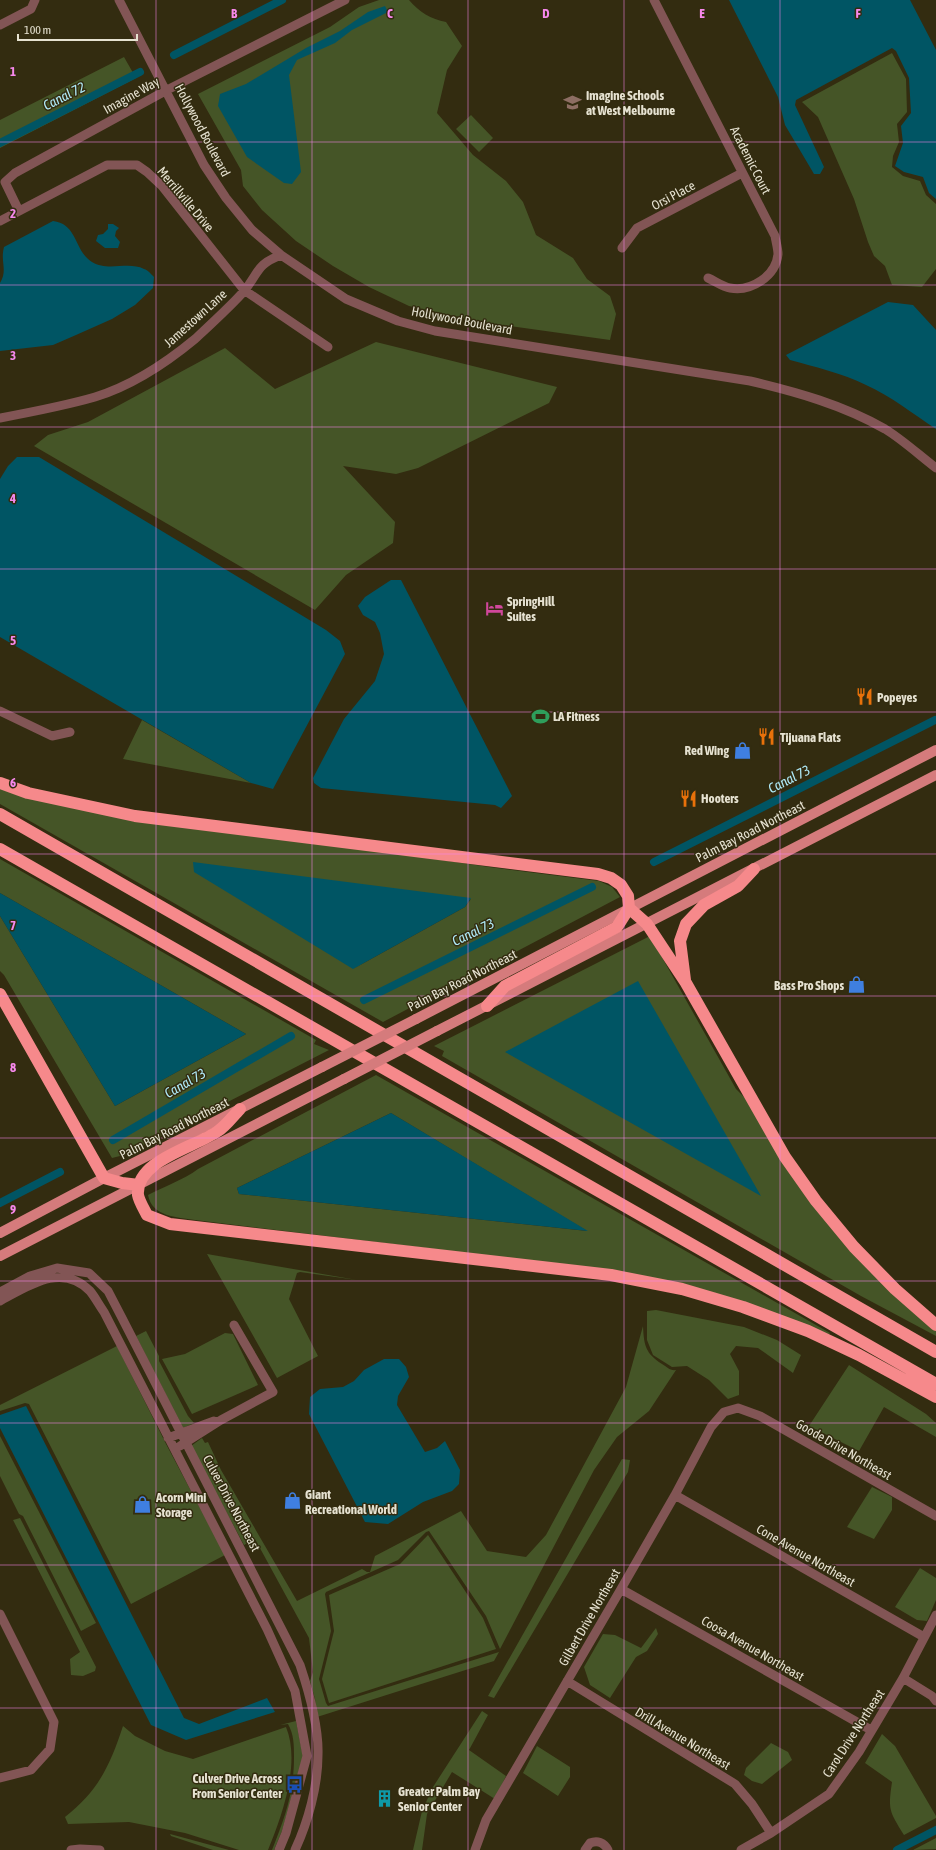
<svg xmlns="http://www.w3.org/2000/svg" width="936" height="1850" font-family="'Asap Condensed',sans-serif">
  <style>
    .green { fill: #455527; fill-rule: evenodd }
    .water { fill: #005564 }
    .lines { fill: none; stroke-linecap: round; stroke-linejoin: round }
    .canal { stroke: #005564; stroke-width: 8 }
    .minor { stroke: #825555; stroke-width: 9 }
    .major { stroke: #d57b7c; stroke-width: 10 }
    .highway { stroke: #f6898b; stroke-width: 12 }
    .major-bridge { stroke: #d57b7c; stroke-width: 10 }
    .grid { fill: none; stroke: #f788ec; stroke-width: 1; stroke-opacity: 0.55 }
    .labels { text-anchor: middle; stroke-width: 3; stroke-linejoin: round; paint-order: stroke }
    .street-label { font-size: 13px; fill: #e6e2d1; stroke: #332c10 }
    .poi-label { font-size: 13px; font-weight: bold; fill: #e6e2d1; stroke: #332c10; text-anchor: start }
    .water-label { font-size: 14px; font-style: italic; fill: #b0ebf9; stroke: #332c10 }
    .grid-label { font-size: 13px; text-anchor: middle; font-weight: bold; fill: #f788ec; stroke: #332c10; stroke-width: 3; stroke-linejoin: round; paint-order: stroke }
  </style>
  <rect width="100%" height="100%" fill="#332c10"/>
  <!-- green -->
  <path class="green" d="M379 0H409C419 12 431 19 446 22L462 46 447 70 437 113 473 155 506 181 523 202 536 235 573 258 587 279 610 296 616 314 610 340 481 322 409 306 369 287 333 266 296 241 262 210 243 186 241 170 198 94 330 27 359 7Z
    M892 53 906 79 907 112 897 124 899 142 893 156 892 167 903 176 920 181 926 195 936 204V269L922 287 892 285 885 266 874 256 868 242 854 199 818 117 802 102Z
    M124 57 136 78 0 148V120Z
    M471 115 493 138 479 152 456 129Z
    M376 342 557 387 549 403 418 468 396 474 343 466 395 522 393 543 346 575 315 610 34 446 48 435 88 422 225 348 275 389Z
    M142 720 251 783 123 759Z
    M0 786 57 803 489 867 599 881 612 887 620 897 383 1022 0 804ZM471 899 465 907 353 969Z
    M0 859 316 1040 314 1044 329 1050 124 1155 112 1158 4 975 0 971V916L115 1106 246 1034 0 893Z
    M650 936 736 1089 752 1105 791 1170 936 1328V1336L861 1296 442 1056 444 1051 434 1046Z
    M376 1075 830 1333 828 1336 805 1326 573 1266 195 1220C177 1217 152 1217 148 1195 163 1187 185 1179 198 1169ZM391 1113 587 1231 239 1194 237 1188Z
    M207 1254 357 1280 300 1272 297 1273 289 1299 318 1356 277 1378Z
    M656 1310 744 1327 777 1340 801 1355 793 1373 758 1348 736 1346 730 1354 739 1371V1395L728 1399 709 1380 687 1366 672 1367 653 1355 647 1340V1311Z
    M643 1326C644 1345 645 1353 662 1364 667 1367 670 1371 676 1370L649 1411 617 1437 594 1470 500 1649 486 1616 429 1531 426 1532 398 1560 326 1592 325 1594 331 1631 319 1679 326 1703 328 1706 499 1652 494 1661 317 1717 315 1699 310 1681 313 1672 309 1638 255 1539 244 1545 191 1446 202 1438 205 1443 208 1442 221 1470 297 1601 362 1569 367 1572H370L375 1556 461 1511 487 1551 526 1557 546 1535 626 1387Z
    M146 1331 159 1356V1361L188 1416 194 1423 183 1428 136 1336Z
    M225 1333 233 1334 258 1385 192 1414 162 1359 185 1354Z
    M117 1346 166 1444 225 1555 131 1604 29 1404 25 1403 0 1411V1405Z
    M849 1365 926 1414 936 1423V1437L884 1407 859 1451 809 1426Z
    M0 1436 96 1623 81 1631 23 1516 19 1514 0 1476Z
    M622 1459 630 1460 628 1472 494 1698 488 1696Z
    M872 1487 892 1497V1510L874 1539 847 1527Z
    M20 1518 96 1667 95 1671 83 1676 71 1675 70 1659 80 1652 13 1520Z
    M428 1535 483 1618 496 1649 329 1703 322 1679 334 1631 329 1595 400 1564Z
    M920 1568 936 1578V1600L927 1621 917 1620 895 1607Z
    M656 1628 658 1634 647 1651 636 1657 610 1698 590 1685 584 1667 603 1634 615 1635 641 1648Z
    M482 1711 488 1715 469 1750 506 1776 495 1799 452 1772 427 1814 422 1850H413L422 1811 433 1787Z
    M296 1721 303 1756 282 1831 274 1850H272C285 1817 294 1793 294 1757 294 1745 294 1735 288 1724L280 1725Z
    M123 1726 135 1736 165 1751 193 1759 286 1727C301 1763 282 1816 268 1850H239L185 1833 129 1822 68 1824 65 1817C98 1791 110 1766 123 1726Z
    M882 1734 895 1746 936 1816V1818L904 1835C889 1811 888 1810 892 1782L865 1763Z
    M771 1743 788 1752 792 1760 762 1784 752 1781 744 1775 746 1768Z
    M537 1746 570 1767V1777L558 1796 523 1773Z
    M170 1834 229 1850H213L171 1836Z
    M936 1838V1849L913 1850Z"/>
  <!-- water -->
  <path class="water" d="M729 0H910L936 50V199L929 193 923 177 904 172 895 166 903 143 901 126 911 113 909 78 896 51 892 48 796 100 795 105 824 167 820 174H814L785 125 778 97Z
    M385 6 388 12 352 30 335 43 297 60 289 75 301 172 292 184 284 183 247 157 218 106 220 94 246 84 306 48 340 31 368 12Z
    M53 221C78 224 74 251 92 262 108 272 128 261 144 269 148 270 151 274 154 277L153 288 135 305 112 319 76 335 53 345 0 351V283C8 270 0 262 4 247Z
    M108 224H113L119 228 116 231 115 236 120 242 118 248H105L96 241 98 235 103 234 108 229Z
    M888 302 913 305 936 330V429C913 414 891 396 866 385 842 373 815 367 790 360L786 355Z
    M17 457H39L326 630 340 641 345 654 273 789 251 783 0 637V479L8 466Z
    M391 580H401L512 796 501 808 495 805 321 788 314 783 313 778 344 719 375 681 384 654 380 633 375 622 363 615 358 606 365 597Z
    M193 862 471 898 465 907 353 969 194 872Z
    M0 893 246 1034 115 1106 0 916Z
    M638 981 761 1196 505 1052Z
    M391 1113 588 1231 239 1194 237 1188Z
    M384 1359H399L406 1367 409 1377 398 1396 397 1405 425 1452 437 1448 445 1441 460 1470 459 1484 452 1491 423 1502 388 1524 365 1522 309 1414 310 1397 320 1389 343 1387 354 1381 364 1370Z
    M26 1406 184 1718 199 1724 267 1698 275 1712 186 1740 151 1725 0 1428V1415Z"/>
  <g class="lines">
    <!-- canal -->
    <path class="canal" d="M174 55 282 0
      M0 143 140 72
      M654 862 935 720
      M364 1000 592 887
      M113 1140 291 1036
      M0 1203 60 1172
      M897 1850 936 1830"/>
    <!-- minor -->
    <path class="minor" d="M119 0 204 165 226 198 252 230 281 255 346 299 398 321 435 331 750 381C797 392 843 405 885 429 903 440 919 455 936 468
      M654 0 775 236C776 242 778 249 778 254 776 276 751 292 730 288 723 287 715 281 708 278
      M0 25 31 9 35 0
      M19 211 5 182 15 173 167 90 345 0
      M0 221 107 165H137L147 172 162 186 244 290 328 347
      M622 248 637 228 742 173
      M0 418C32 412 64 406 95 397 131 386 166 363 195 339 209 326 233 304 245 290 259 272 257 264 281 255
      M0 711 52 736 70 732
      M0 1292 30 1276 57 1268 89 1273 108 1291 121 1316 300 1665C309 1692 319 1727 318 1755 318 1786 308 1822 295 1850
      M0 1301C28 1286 62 1262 90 1291 95 1297 99 1305 104 1312L267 1629 295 1691 307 1756 286 1833 279 1850
      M168 1438 214 1421
      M180 1446 221 1420 273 1392 234 1325
      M675 1495 924 1637
      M621 1589 871 1730
      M0 1614 54 1722 50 1749 31 1770 0 1778
      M903 1678 932 1696 936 1701
      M567 1681 735 1784 752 1804 771 1833
      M71 1850 80 1849 100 1850
      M475 1850 486 1820 621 1589 675 1495 711 1427 724 1412 738 1408 760 1416 936 1516
      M585 1850 590 1843C597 1840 604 1842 608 1850
      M741 1850 771 1833 829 1794 859 1752 903 1678 936 1615"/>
    <!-- major -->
    <path class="major" d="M416 1019 936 750
      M437 1031 936 775
      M0 1233 104 1178 322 1067
      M0 1256 344 1079"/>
    <!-- highway -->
    <path class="highway" d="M0 783 28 793 135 816 598 874 611 878 621 885 628 896 629 908 617 927 505 986 487 1006
      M0 814 936 1352
      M0 849 936 1384
      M629 908 647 924 686 983 785 1157 816 1201 854 1247 895 1289 936 1325
      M685 980 680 941 686 924 704 905 738 886 754 869
      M0 994 104 1178 122 1183 139 1185
      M240 1109C233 1116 226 1126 218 1131 196 1147 135 1160 138 1195 139 1201 144 1209 147 1215L170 1224 611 1275 682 1289 743 1307 808 1331 859 1355 936 1397"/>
    <!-- major-bridge -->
    <path class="major-bridge" d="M322 1067 416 1019
      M344 1079 437 1031"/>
  </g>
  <!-- grid -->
  <path class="grid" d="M156 0V1850M312 0V1850M468 0V1850M624 0V1850M780 0V1850M0 142H936M0 285H936M0 427H936M0 569H936M0 712H936M0 854H936M0 996H936M0 1138H936M0 1281H936M0 1423H936M0 1565H936M0 1708H936"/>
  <!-- icons -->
  <defs>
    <symbol id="school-bare" viewBox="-9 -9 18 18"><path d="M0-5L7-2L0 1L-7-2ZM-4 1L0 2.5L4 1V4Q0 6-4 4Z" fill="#8d6e63" stroke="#332c10" stroke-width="2.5" paint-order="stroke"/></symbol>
    <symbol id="hotel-bare" viewBox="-9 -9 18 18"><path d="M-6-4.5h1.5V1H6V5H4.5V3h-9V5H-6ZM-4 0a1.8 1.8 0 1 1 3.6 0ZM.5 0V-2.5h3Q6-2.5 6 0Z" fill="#d1479c" stroke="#332c10" stroke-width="2.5" paint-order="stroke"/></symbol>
    <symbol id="restaurant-bare" viewBox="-9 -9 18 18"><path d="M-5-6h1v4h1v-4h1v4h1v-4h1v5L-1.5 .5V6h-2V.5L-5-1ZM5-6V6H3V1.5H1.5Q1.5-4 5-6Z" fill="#e8710a" stroke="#332c10" stroke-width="2.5" paint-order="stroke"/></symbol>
    <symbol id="stadium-bare" viewBox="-9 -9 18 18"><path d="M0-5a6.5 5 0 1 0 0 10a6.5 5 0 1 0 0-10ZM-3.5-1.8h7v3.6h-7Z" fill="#2e9e5b" stroke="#332c10" stroke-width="2.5" paint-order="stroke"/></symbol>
    <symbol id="shop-bare" viewBox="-9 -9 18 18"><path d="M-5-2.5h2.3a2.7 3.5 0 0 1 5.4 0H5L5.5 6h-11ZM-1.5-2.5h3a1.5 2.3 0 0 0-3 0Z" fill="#3f7fe0" stroke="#332c10" stroke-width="2.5" paint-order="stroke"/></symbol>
    <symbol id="bus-bare" viewBox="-9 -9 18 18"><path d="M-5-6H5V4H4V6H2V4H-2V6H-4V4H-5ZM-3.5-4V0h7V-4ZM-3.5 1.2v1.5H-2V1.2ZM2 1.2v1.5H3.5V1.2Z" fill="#1a4fb4" stroke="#332c10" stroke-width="2.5" paint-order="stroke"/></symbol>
    <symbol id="building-bare" viewBox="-9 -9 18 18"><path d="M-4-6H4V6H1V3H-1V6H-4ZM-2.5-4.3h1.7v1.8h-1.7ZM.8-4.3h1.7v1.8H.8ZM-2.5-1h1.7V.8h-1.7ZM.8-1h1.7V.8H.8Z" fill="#0f9aa8" stroke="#332c10" stroke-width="2.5" paint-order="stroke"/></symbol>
  </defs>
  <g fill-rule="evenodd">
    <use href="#school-bare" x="560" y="90" width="25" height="25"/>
    <use href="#hotel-bare" x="482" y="596" width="25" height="25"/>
    <use href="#restaurant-bare" x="852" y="684" width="25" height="25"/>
    <use href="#stadium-bare" x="528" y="704" width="25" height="25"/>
    <use href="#restaurant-bare" x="754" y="724" width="25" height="25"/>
    <use href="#shop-bare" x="730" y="738" width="25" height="25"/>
    <use href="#restaurant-bare" x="676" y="786" width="25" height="25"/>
    <use href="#shop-bare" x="844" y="972" width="25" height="25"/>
    <use href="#shop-bare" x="280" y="1488" width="25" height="25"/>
    <use href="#shop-bare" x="130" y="1492" width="25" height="25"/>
    <use href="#bus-bare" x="282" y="1772" width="25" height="25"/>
    <use href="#building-bare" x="372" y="1786" width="25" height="25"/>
  </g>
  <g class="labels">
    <!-- street labels -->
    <g class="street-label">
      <text transform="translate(131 95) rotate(-29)" y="5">Imagine Way</text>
      <text transform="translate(203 130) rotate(62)" y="5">Hollywood Boulevard</text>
      <text transform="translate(751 160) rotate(63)" y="5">Academic Court</text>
      <text transform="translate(673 195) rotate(-28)" y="5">Orsi Place</text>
      <text transform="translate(186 199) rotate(50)" y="5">Merrillville Drive</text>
      <text transform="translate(195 318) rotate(-42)" y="5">Jamestown Lane</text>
      <text transform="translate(462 320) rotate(11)" y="5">Hollywood Boulevard</text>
      <text transform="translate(750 831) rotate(-27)" y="5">Palm Bay Road Northeast</text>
      <text transform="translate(462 980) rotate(-27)" y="5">Palm Bay Road Northeast</text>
      <text transform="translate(174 1128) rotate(-27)" y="5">Palm Bay Road Northeast</text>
      <text transform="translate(844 1449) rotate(30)" y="5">Goode Drive Northeast</text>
      <text transform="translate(232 1503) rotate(62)" y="5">Culver Drive Northeast</text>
      <text transform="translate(806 1555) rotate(30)" y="5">Cone Avenue Northeast</text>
      <text transform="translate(589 1617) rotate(-60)" y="5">Gilbert Drive Northeast</text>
      <text transform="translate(753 1648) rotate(30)" y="5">Coosa Avenue Northeast</text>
      <text transform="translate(853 1733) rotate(-57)" y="5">Carol Drive Northeast</text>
      <text transform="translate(683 1738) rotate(31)" y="5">Drill Avenue Northeast</text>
    </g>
    <!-- poi labels -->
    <g class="poi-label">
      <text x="586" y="100">Imagine Schools<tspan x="586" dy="15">at West Melbourne</tspan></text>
      <text x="507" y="606">SpringHill<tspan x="507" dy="15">Suites</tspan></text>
      <text x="877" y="702">Popeyes</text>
      <text x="553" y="721">LA Fitness</text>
      <text x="780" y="742">Tijuana Flats</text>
      <text x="729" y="755" text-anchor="end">Red Wing</text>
      <text x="701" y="803">Hooters</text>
      <text x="844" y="990" text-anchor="end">Bass Pro Shops</text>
      <text x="305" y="1499">Giant<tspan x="305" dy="15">Recreational World</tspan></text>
      <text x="156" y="1502">Acorn Mini<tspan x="156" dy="15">Storage</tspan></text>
      <text x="282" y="1783" text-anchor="end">Culver Drive Across<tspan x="282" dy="15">From Senior Center</tspan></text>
      <text x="398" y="1796">Greater Palm Bay<tspan x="398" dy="15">Senior Center</tspan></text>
    </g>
    <!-- water labels -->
    <g class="water-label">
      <text transform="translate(64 96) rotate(-27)" y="5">Canal 72</text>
      <text transform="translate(789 779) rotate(-27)" y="5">Canal 73</text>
      <text transform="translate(473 932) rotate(-26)" y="5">Canal 73</text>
      <text transform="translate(185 1083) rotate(-30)" y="5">Canal 73</text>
    </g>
  </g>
  <g class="grid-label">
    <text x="234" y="18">B</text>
    <text x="390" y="18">C</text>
    <text x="546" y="18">D</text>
    <text x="702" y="18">E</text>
    <text x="858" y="18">F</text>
    <text x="13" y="76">1</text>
    <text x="13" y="218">2</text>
    <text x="13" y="360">3</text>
    <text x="13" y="503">4</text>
    <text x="13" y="645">5</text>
    <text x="13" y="787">6</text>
    <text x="13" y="930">7</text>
    <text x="13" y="1072">8</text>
    <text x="13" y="1214">9</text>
  </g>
  <!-- scale -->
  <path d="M18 34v6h119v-6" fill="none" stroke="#e6e2d1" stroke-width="2"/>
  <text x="24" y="34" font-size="12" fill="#e6e2d1" stroke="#332c10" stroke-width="3" paint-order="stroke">100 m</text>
</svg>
